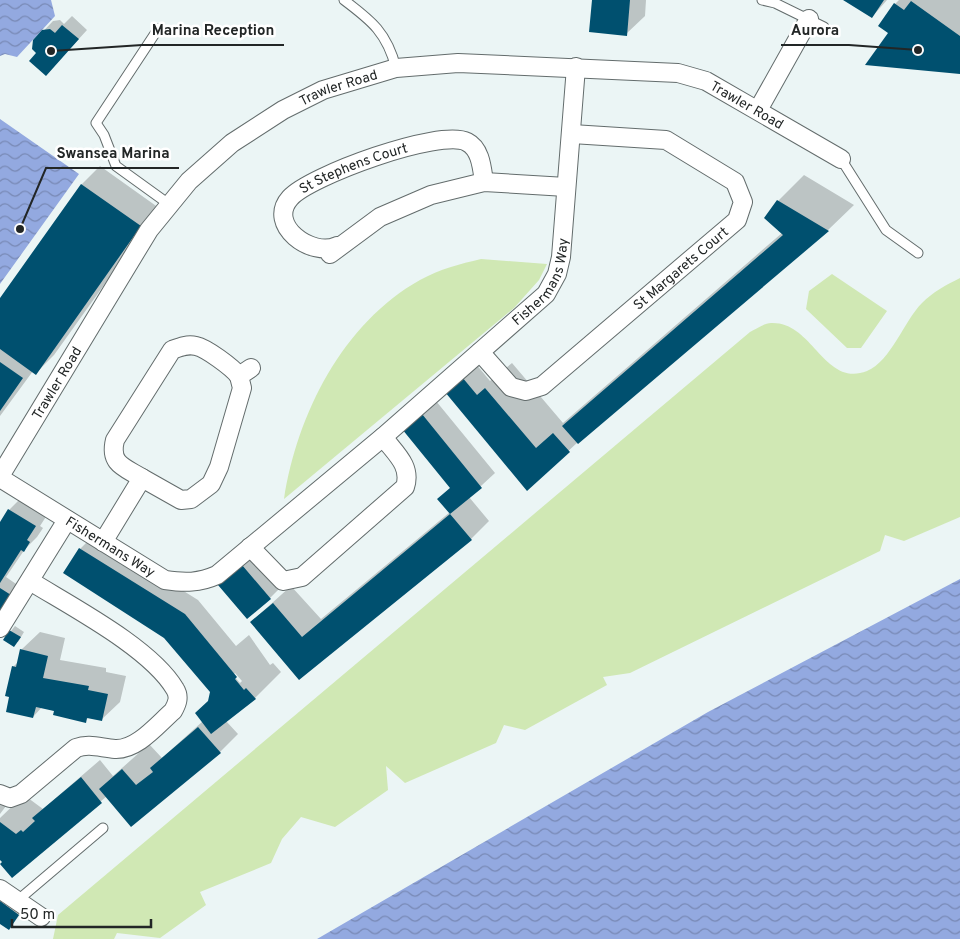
<svg xmlns="http://www.w3.org/2000/svg" width="960" height="939" font-family="Overpass,sans-serif">
  <style>
    .green { fill: #d0e8b4 }
    .water { fill: url(#water-waves) }
    .shadow { fill: #0003; fill-rule: evenodd }
    .building { fill: #00506f }
    .lines { fill: none; stroke-linecap: round; stroke-linejoin: round }
    .lane-casing { stroke: #636c6c; stroke-width: 11 }
    .street-casing { stroke: #636c6c; stroke-width: 20 }
    .lane { stroke: #fff; stroke-width: 9 }
    .street { stroke: #fff; stroke-width: 18 }
    .labels { text-anchor: middle; stroke-width: 5; stroke-linejoin: round; paint-order: stroke }
    .street-label { font-size: 14px; fill: #222626; stroke: #fff }
    .leader { fill: none; stroke: #222626; stroke-width: 2 }
    .callout-dot { fill: #222626; stroke: #fff; stroke-width: 2 }
    .callout-label { font-size: 15px; text-anchor: middle; font-weight: bold; fill: #222626; stroke: #fff; stroke-width: 5; stroke-linejoin: round; paint-order: stroke }
  </style>
  <defs>
    <pattern id="water-waves" width="16" height="10" patternUnits="userSpaceOnUse" patternTransform="scale(1.25)"><rect width="16" height="10" fill="#93a9e0"/><path d="M0 5q4-4 8 0t8 0" fill="none" stroke="#7889b5"/></pattern>
  </defs>
  <rect width="100%" height="100%" fill="#ebf5f5"/>
  <!-- green -->
  <path class="green" d="M481 259 547 264 539 280 514 308 284 499C297 414 343 323 420 280 440 269 460 264 481 259Z
    M832 274 887 311 861 348H847L806 309 809 291Z
    M960 278V517L904 541 885 535 880 551 630 673 603 677 607 685 525 730 504 725 496 743 405 783 386 766 388 790 335 827 301 817 282 839 271 863 200 892 206 905 160 938 117 933 114 939H53L58 915 750 332C756 329 765 323 771 323 813 321 824 388 867 371 891 361 904 321 922 303 933 292 946 285 960 278Z"/>
  <!-- water -->
  <path class="water" d="M0 0H51L55 16 17 57 5 54 0 56Z
    M0 119 79 174 0 284Z
    M960 579V939H317L708 712Z"/>
  <!-- shadow -->
  <path class="shadow" d="M593 0H646L645 16 626 34Z
    M846 0H887L872 17Z
    M899 0H960V73L889 33 895 4Z
    M72 16 87 30 55 65 38 53 34 41 53 21 60 20 64 24Z
    M100 166 159 208 54 355 36 373 33 371 0 416V300L82 184Z
    M804 175 854 205 828 230 578 442 527 489 447 392 476 364 490 381 512 363 563 423 782 233 778 201Z
    M436 401 495 473 469 497 489 521 471 539 321 659 251 622 291 586 321 619 450 512 439 499 451 487 404 430Z
    M23 496 49 512 40 526 43 528 37 537 25 549 6 577 19 586 0 613V529L9 510Z
    M94 535 198 600 236 646 249 635 270 665 273 663 281 672 255 698 226 721 238 734 220 752 132 825 107 796 35 857 4 862 0 858V818L24 795 43 809 100 760 113 776 149 744 162 758 203 721 209 700 211 691 165 637 65 573 80 549ZM235 673 242 681 240 683 233 675Z
    M256 552 283 585 270 598 220 585Z
    M15 626 24 632 18 642 4 640Z
    M40 632 65 638 60 660 106 668V672L126 676 120 702 101 720 89 717 85 721 42 707 33 717 10 696 13 667 19 661 21 650Z
    M0 802 6 806 0 814Z
    M0 897 27 906 8 929 0 923Z"/>
  <!-- building -->
  <path class="building" d="M592 0H630L627 36 589 32Z
    M843 0H884L872 18Z
    M911 1 960 36V74L865 65 888 33 878 26 894 3 904 10Z
    M62 25 79 39 46 76 29 61 36 53 32 49 33 40 42 30 50 29 55 33Z
    M81 184 141 226 36 375 0 349V298Z
    M777 200 829 231 578 444 562 426 783 235 764 218Z
    M0 362 23 378 0 411Z
    M462 377 477 395 485 388 536 448 553 433 570 452 527 491 445 392Z
    M422 414 482 488 450 514 472 540 299 680 250 622 273 603 302 637 450 514 437 499 450 488 402 429Z
    M8 509 36 526 27 540 30 542 24 552 21 550 0 583V522Z
    M79 548 185 614 237 677 235 679 244 690 246 688 256 699 211 734 195 713 208 701 210 692 164 638 63 573Z
    M242 565 271 599 247 619 218 585Z
    M0 588 11 595 0 613Z
    M9 630 21 637 14 647 3 640Z
    M20 649 48 656 43 678 89 686 88 690 108 694 102 721 87 718 86 723 53 715 54 711 36 707 33 718 6 712 9 697 5 696 12 666 16 667Z
    M198 727 221 753 131 827 99 789 122 769 136 785 153 772 150 768Z
    M81 777 102 803 12 878 0 864 2 862 0 860V822L16 834 21 830 23 832 35 821 32 818Z
    M0 901 19 915 9 930 0 924Z"/>
  <g class="lines">
    <defs>
      <path id="lane" d="M344 0C372 21 387 33 396 68
        M762 0 775 3 824 27
        M158 29 96 123 104 135 116 166 170 205
        M841 159 886 230 918 253
        M17 901 103 828"/>
      <g id="street">
        <path d="M758 110 809 19"/>
        <path id="s1" d="M337 246C312 258 266 225 290 198 309 176 440 128 467 142 481 149 482 169 484 182"/>
        <path d="M330 254 380 217 431 195 484 182 566 187"/>
        <path id="s2" d="M480 352 511 387 526 391 542 386 737 220 743 202 735 182 666 140 572 134"/>
        <path id="s3" d="M0 476 149 230 189 181 232 143 283 110 323 90 396 68 458 63 678 73 706 81 841 159"/>
        <path id="s4" d="M0 478 165 580C185 583 199 583 217 575L383 437 546 294 557 274 561 257 576 67"/>
        <path d="M142 478C124 467 109 464 115 440L172 350C180 347 187 344 196 346 206 348 232 367 239 376"/>
        <path d="M103 542 142 478 181 500 191 499 211 484 219 467 242 388 239 376 251 368"/>
        <path d="M250 547 283 581 302 577 405 487C412 466 395 453 383 437"/>
        <path d="M0 628 67 520"/>
        <path d="M0 794 10 798 21 794 76 748C89 743 101 748 115 749 137 750 157 725 173 711 177 704 180 697 175 689 151 648 72 607 30 581"/>
        <path d="M0 889 41 917"/>
      </g>
    </defs>
    <!-- lane casing -->
    <use href="#lane" class="lane-casing"/>
    <!-- street casing -->
    <use href="#street" class="street-casing"/>
    <!-- lane -->
    <use href="#lane" class="lane"/>
    <!-- street -->
    <use href="#street" class="street"/>
  </g>
  <g class="labels">
    <!-- street labels -->
    <g class="street-label">
      <text dy="5" stroke="none"><textPath href="#s3" startOffset="529">Trawler Road</textPath></text>
      <text dy="5" stroke="none"><textPath href="#s3" startOffset="949">Trawler Road</textPath></text>
      <text dy="5" stroke="none"><textPath href="#s1" startOffset="160">St Stephens Court</textPath></text>
      <text dy="5" stroke="none"><textPath href="#s2" startOffset="261">St Margarets Court</textPath></text>
      <text dy="5" stroke="none"><textPath href="#s4" startOffset="688">Fishermans Way</textPath></text>
      <text dy="5" stroke="none"><textPath href="#s3" startOffset="109">Trawler Road</textPath></text>
      <text dy="5" stroke="none"><textPath href="#s4" startOffset="130">Fishermans Way</textPath></text>
    </g>
  </g>
  <!-- callouts -->
  <path class="leader" d="M918 50L849 45H781M51 51L142 45H284M20 229L46 168H179"/>
  <g class="callout-dot">
    <circle cx="918" cy="50" r="5"/>
    <circle cx="51" cy="51" r="5"/>
    <circle cx="20" cy="229" r="5"/>
  </g>
  <g class="callout-label">
    <text x="815" y="35">Aurora</text>
    <text x="213" y="35">Marina Reception</text>
    <text x="113" y="158">Swansea Marina</text>
  </g>
  <!-- scale -->
  <path d="M12 919v8h139v-8" fill="none" stroke="#222626" stroke-width="2.5"/>
  <text x="20" y="919" font-size="15" fill="#222626" stroke="#ffffff" stroke-width="4" paint-order="stroke">50 m</text>
</svg>
